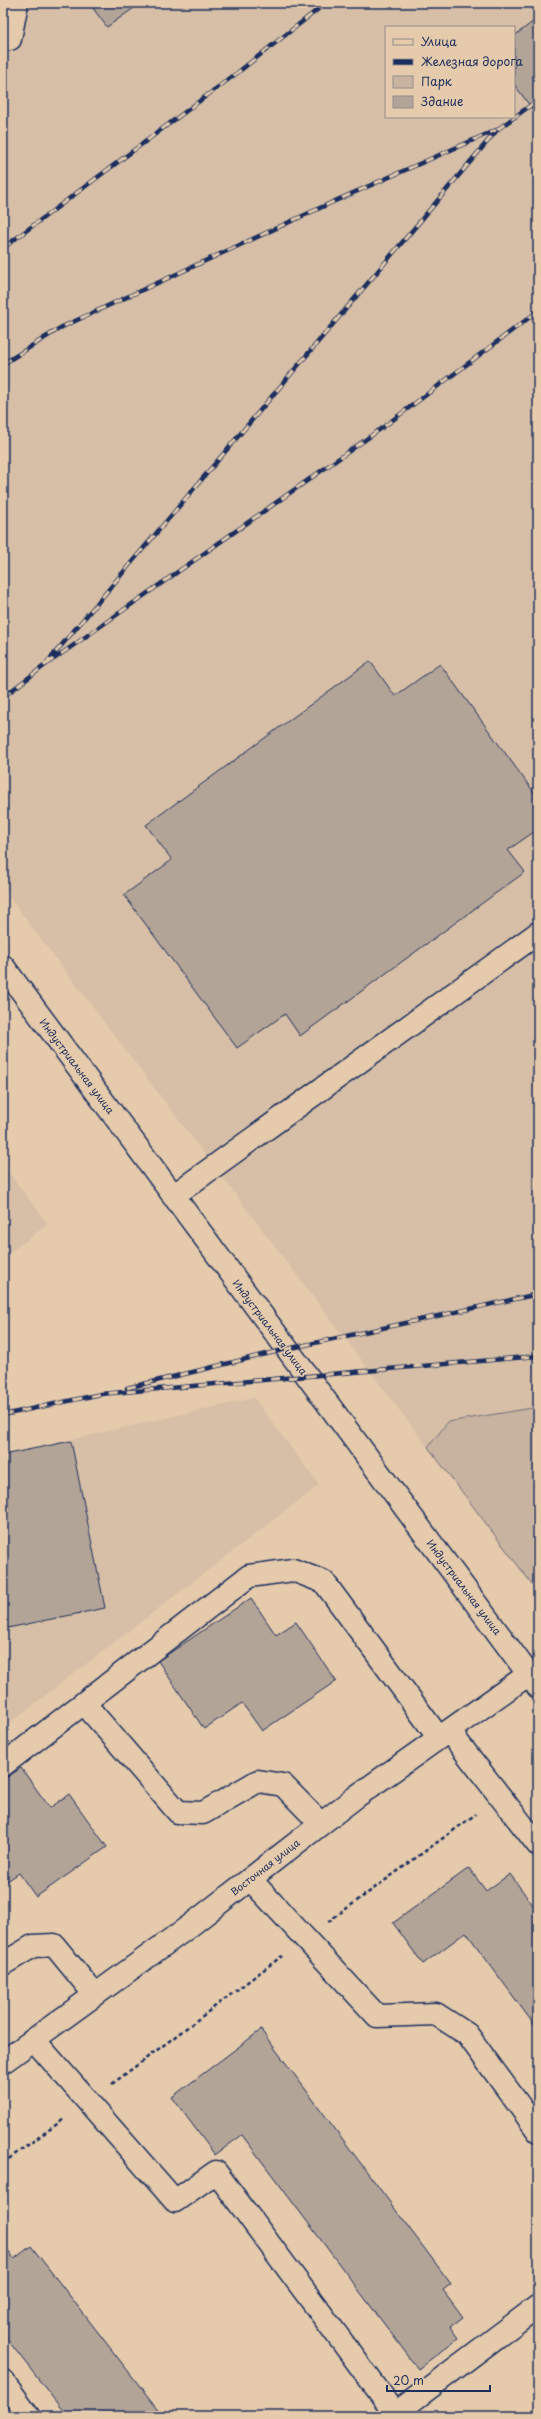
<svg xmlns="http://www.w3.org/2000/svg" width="541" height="2419" font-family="'Playpen Sans',sans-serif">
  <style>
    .built { fill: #d6bfa6; fill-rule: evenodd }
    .green { fill: #c8b3a0; stroke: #72717f }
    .building { fill: #b3a498; stroke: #1b2f5e }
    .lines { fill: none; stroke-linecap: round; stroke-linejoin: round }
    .minor-casing { stroke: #1b2f5e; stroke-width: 25 }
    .path { stroke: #1b2f5e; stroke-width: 2.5; stroke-dasharray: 4 3; stroke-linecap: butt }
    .minor { stroke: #e5caac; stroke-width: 22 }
    .rail-casing { stroke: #1b2f5e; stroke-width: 4.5 }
    .rail { stroke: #e5caac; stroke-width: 3; stroke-dasharray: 9; stroke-linecap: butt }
    .labels { text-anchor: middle; stroke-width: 3; stroke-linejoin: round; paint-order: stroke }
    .street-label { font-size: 10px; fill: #1b2f5e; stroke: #e5caac }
  </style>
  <rect width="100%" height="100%" fill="#e5caac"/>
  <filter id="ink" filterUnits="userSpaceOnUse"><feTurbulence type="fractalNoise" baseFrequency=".025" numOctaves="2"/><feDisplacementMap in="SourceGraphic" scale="8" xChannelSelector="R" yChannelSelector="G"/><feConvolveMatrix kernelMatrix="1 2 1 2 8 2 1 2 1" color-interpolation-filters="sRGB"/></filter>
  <g filter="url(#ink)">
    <!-- built -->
    <path class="built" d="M3 3H538V1592L3 889ZM386 27H514V117H386Z
      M3 1165 48 1224 3 1258Z
      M254 1398 319 1485 3 1728V1455Z"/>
    <!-- green -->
    <path class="green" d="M538 1407V1592L428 1447 448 1422Z"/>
    <!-- building -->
    <path class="building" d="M89 3H141L107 27Z
      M538 18V117L514 84V36Z
      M370 661 395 696 440 664 538 798V829L508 850 525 872 300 1036 285 1014 237 1048 124 895 172 860 146 825Z
      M71 1441 105 1608 3 1629V1455Z
      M251 1598 276 1635 296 1622 336 1681 262 1731 242 1703 204 1729 158 1661Z
      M21 1768 50 1808 69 1794 107 1847 36 1897 19 1873 3 1884V1780Z
      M469 1868 486 1891 510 1874 538 1912V2030L466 1932 423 1964 393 1923Z
      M261 2030 451 2284 443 2290 463 2317 450 2327 458 2338 418 2369 242 2135 215 2155 172 2097Z
      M3 2245 14 2259 31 2246 163 2416H67L3 2334Z"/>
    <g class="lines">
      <defs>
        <path id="minor" d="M10 39 17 3
          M3 966 538 1687
          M173 1196 538 933
          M84 1703 178 1812 203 1813 258 1781 283 1785 321 1824
          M449 1731 538 1845
          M3 1765 249 1576 293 1570 324 1582 439 1738
          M250 1879 377 2016 436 2014 467 2034 538 2131
          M3 1964 33 1946 54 1945 95 1995
          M34 2040 175 2201 216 2172 395 2413
          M3 2062 191 1925 357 1796 529 1674
          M3 2381 29 2416
          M392 2416 538 2306"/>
      </defs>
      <!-- minor casing -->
      <use href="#minor" class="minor-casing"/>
      <!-- path -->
      <path class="path" d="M328 1922 476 1814
        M112 2084 282 1956
        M3 2163 64 2119"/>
      <!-- minor -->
      <use href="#minor" class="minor"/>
      <defs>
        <path id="rail" d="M3 248 237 73 326 3
          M3 364 62 327 335 201 496 130
          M44 666 498 129 538 100
          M3 697 44 666 382 428 538 311
          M127 1388 287 1349 538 1294
          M3 1415 101 1394 538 1356"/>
      </defs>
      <!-- rail casing -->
      <use href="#rail" class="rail-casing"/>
      <!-- rail -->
      <use href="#rail" class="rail"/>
    </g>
  </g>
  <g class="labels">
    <!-- street labels -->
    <g class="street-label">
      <text transform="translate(77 1066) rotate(53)" y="4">Индустриальная улица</text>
      <text transform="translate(270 1327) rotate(53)" y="4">Индустриальная улица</text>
      <text transform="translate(464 1587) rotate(53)" y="4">Индустриальная улица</text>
      <text transform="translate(265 1867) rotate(-38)" y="4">Восточная улица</text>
    </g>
  </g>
  <!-- margin -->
  <rect width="541" height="2419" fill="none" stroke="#e5caac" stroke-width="16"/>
  <rect x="8" y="8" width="525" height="2403" fill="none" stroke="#1b2f5e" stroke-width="1.5" filter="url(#ink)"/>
  <!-- legend -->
  <rect x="385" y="26" width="130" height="92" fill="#e5caac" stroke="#948c8d"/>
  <rect x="393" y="39" width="20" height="6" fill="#e5caac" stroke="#948c8d"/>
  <text x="421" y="46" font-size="12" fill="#1b2f5e">Улица</text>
  <rect x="393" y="59" width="20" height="6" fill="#1b2f5e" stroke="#948c8d"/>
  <text x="421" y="66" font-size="12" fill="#1b2f5e">Железная дорога</text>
  <rect x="393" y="76" width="20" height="12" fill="#c8b3a0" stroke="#948c8d"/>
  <text x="421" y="86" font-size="12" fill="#1b2f5e">Парк</text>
  <rect x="393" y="96" width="20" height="12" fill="#b3a498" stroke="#948c8d"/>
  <text x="421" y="106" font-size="12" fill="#1b2f5e">Здание</text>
  <!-- scale -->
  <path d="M387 2385v6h103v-6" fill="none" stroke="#1b2f5e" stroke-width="2"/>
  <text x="393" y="2385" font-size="12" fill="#1b2f5e" stroke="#e5caac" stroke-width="3" paint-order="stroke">20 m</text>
</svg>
